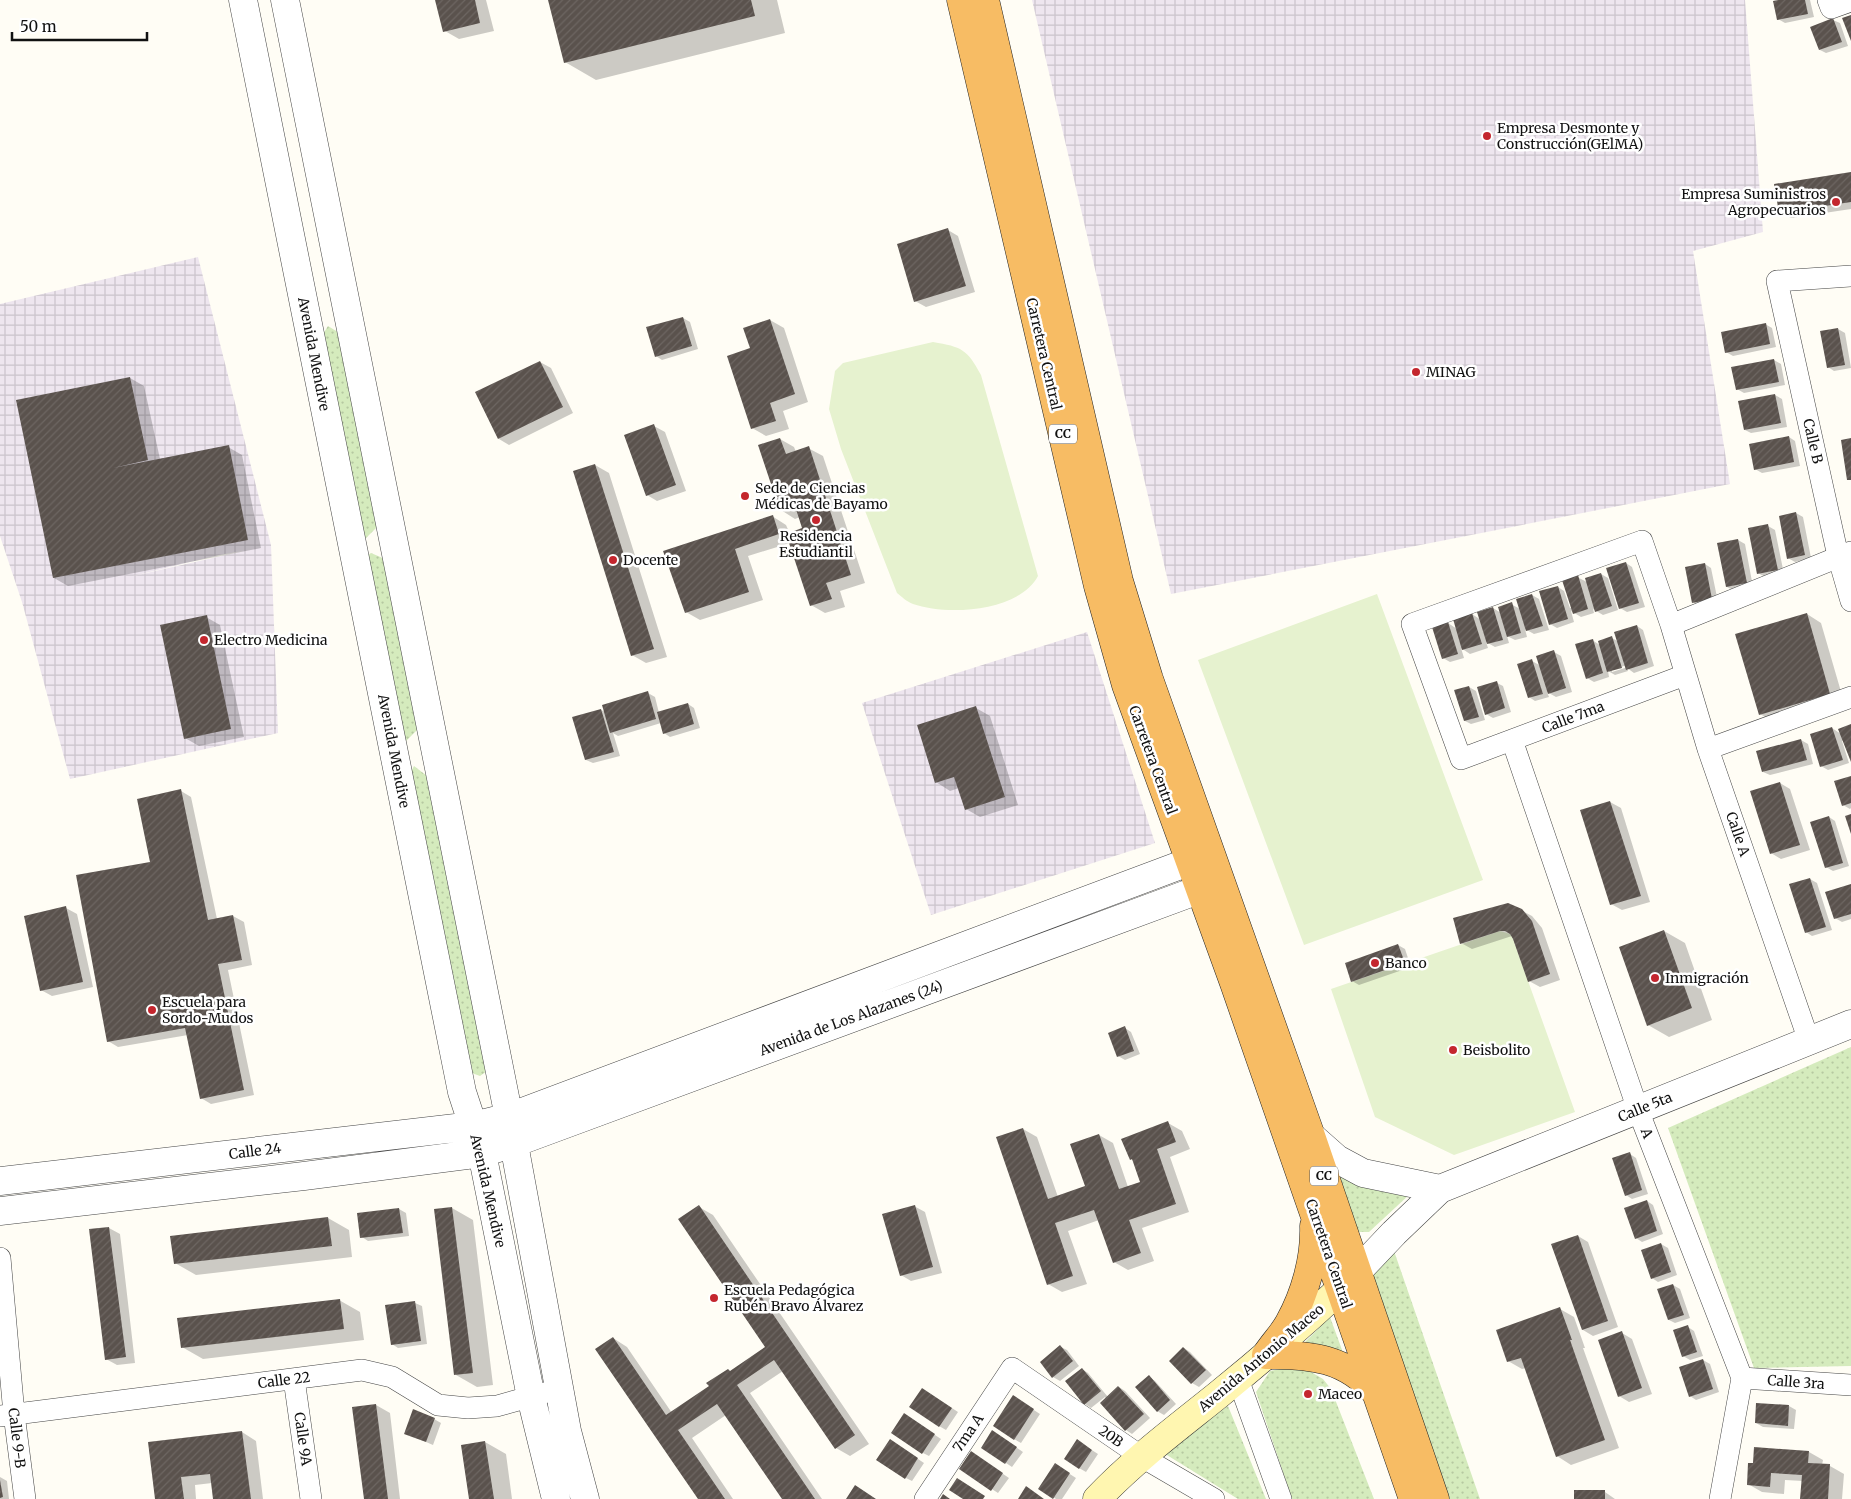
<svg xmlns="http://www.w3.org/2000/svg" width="1851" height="1499" font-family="Merriweather,serif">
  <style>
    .industrial { fill: url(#industrial-grid); fill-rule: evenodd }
    .green { fill: url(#green-dots) }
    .pitch { fill: #e6f2cf }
    .shadow { fill: #0003; fill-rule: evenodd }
    .building { fill: url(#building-hatch) }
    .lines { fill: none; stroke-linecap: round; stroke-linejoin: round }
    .minor-casing { stroke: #444; stroke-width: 22 }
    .tertiary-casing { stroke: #444; stroke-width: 29 }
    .secondary-casing { stroke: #333; stroke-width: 29 }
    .trunk-casing { stroke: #222; stroke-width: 29 }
    .minor { stroke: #fff; stroke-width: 21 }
    .tertiary { stroke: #fff; stroke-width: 28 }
    .secondary { stroke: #fff6b0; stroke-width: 28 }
    .trunk { stroke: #f7bc64; stroke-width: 28 }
    .poi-dot { fill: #c4262e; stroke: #fff; stroke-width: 2 }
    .labels { text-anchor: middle; stroke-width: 5; stroke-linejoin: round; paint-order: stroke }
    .shield { fill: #fff; stroke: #585858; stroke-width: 1 }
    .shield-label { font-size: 12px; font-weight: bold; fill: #111 }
    .poi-label { font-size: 14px; fill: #111; stroke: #fff; text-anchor: start }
    .street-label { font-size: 14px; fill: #111; stroke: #fff }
  </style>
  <defs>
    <pattern id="industrial-grid" width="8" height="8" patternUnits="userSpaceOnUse" patternTransform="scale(1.25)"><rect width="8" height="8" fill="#eee6ef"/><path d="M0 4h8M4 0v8" fill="none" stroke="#cbc4cc"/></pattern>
    <pattern id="green-dots" width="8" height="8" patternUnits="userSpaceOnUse" patternTransform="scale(1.25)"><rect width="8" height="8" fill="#d5ebbd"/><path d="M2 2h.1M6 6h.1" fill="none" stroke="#b6c8a1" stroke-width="1.8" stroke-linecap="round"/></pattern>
    <pattern id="building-hatch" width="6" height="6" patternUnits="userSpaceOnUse" patternTransform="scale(1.25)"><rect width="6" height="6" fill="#5a524d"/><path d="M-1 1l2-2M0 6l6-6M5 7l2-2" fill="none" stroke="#6d6662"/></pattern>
  </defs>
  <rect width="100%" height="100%" fill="#fffdf5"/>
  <!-- industrial -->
  <path class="industrial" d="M1032 0H1745L1763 232 1693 251 1730 484 1171 594Z
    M198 257 271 545 278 733 70 779 22 602 0 536V304ZM243 551 129 577 219 555Z
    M1087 632 1155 843 931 915 862 703Z"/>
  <!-- green -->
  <path class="green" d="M328 326 341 334 378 526 366 538 355 530 318 342Z
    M371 553 385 559 418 729 406 741 396 733 359 561Z
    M414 766 427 776 490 1069 480 1076 469 1072 404 785Z
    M1851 1047V1366L1754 1368 1668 1128Z
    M1326 1163 1410 1194 1369 1232H1350Z
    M1394 1251 1480 1499H1441L1369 1274Z
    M1330 1317 1345 1358 1302 1345Z
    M1299 1365 1323 1379 1331 1389 1374 1499H1292L1256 1392 1270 1371Z
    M1228 1406 1266 1499H1238L1162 1452Z"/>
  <!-- pitch -->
  <path class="pitch" d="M933 342C962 347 967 349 981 375L1038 576C1019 612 947 616 913 604 907 602 901 596 897 593L841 449 829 409 835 371 843 363Z
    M1377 594 1483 880 1304 945 1198 660Z
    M1500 931 1510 934 1513 939 1575 1112 1454 1155 1375 1117 1331 989Z"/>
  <!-- shadow -->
  <path class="shadow" d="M437 0H486L494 31 459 39 445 31Z
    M550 0H777L785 33 596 80 565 62Z
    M1783 0H1810L1814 17 1785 23 1778 19Z
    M1833 20 1840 23 1848 46 1826 53 1820 50Z
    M1851 174V209L1791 218 1780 212Z
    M948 230 958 236 975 292 926 307 915 301Z
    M683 318 690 322 698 349 662 360 656 356Z
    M770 320 784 328 808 402 783 411 789 429 766 436 752 428 751 349Z
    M1765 324 1772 328 1776 347 1733 356 1726 352Z
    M1838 329 1845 333 1851 368 1834 371 1828 367Z
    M1774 360 1781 364 1785 385 1744 393 1737 389Z
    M540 362 551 368 573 413 509 445 499 439Z
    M130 378 144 386 160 459 228 447 242 455 261 548 68 586 54 578Z
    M1775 395 1782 399 1787 427 1751 433 1745 430Z
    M654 426 665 432 686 491 657 501 647 495Z
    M1789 437 1795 441 1800 466 1762 473 1755 469Z
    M780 439 794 447 796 452 808 448 823 456 865 583 840 591 845 607 825 613 811 605 790 543 748 556 763 600 700 620 686 612 665 552 772 516 786 525 790 534 804 529 800 517 795 519 781 510Z
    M595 465 609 473 667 657 646 663 632 655Z
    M1796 513 1803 517 1811 558 1795 562 1788 558Z
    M1768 526 1775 530 1784 574 1765 577 1758 573Z
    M1738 540 1745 544 1753 587 1733 590 1727 587Z
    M1626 563 1632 567 1645 607 1627 612 1620 608Z
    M1705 564 1711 568 1718 602 1700 606 1693 602Z
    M1601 574 1608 578 1618 610 1603 615 1593 609 1594 613 1581 617 1571 611 1574 622 1557 628 1550 624 1558 587 1564 591 1570 608H1572L1577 577 1587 582Z
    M1532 595 1539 599 1549 630 1534 634 1525 629 1527 637 1515 640 1507 636 1509 643 1495 647 1486 642 1488 648 1470 654 1461 648 1464 658 1450 662 1443 658 1448 623 1457 629 1472 614 1481 620 1493 608 1501 613 1511 604 1520 609Z
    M1807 614 1821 623 1844 702 1774 722 1760 714Z
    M206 617 220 625 244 737 199 746 185 738Z
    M1637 626 1643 630 1654 666 1634 673 1627 668 1628 671 1615 675 1608 671 1609 677 1594 682 1587 678 1592 640 1600 645 1612 638 1619 642ZM1627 665 1628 667 1612 672V670Z
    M1554 652 1561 656 1572 692 1556 697 1547 692 1549 697 1535 701 1529 697 1532 661 1541 666Z
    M1497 683 1503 686 1511 712 1493 718 1486 714Z
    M1469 687 1476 691 1485 720 1471 724 1465 721Z
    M648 693 655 697 659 713 688 704 694 708 700 728 670 737 664 733 661 723 618 736 613 733 620 756 593 763 586 760 601 710 605 712Z
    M976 708 990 716 1018 805 980 817 966 809 959 788 950 791 936 782Z
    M1851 726V759L1844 740 1842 741 1849 763 1828 770 1821 766 1832 728 1841 734Z
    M1801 740 1808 744 1813 764 1770 775 1763 772Z
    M1851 777V808L1850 809 1843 805Z
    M1780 783 1790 789 1810 850 1781 859 1771 853Z
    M181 791 191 797 217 919 233 916 244 922 252 965 228 970 254 1095 211 1104 201 1098 188 1035 118 1047 108 1041Z
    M1610 802 1621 808 1650 902 1622 910 1611 904Z
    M1829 817 1835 821 1849 866 1833 871 1826 867Z
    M1810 879 1817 883 1832 930 1812 936 1806 932Z
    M1851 886V919L1842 922 1835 918Z
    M66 908 77 914 93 987 52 996 41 990Z
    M1521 910 1532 916 1542 928 1560 980 1540 987 1529 981 1512 936 1472 949 1461 943Z
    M1664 931 1685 943 1712 1020 1669 1037 1648 1025Z
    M1398 945 1405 949 1411 967 1359 985 1352 981Z
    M1125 1028 1131 1032 1140 1054 1125 1060 1118 1056Z
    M1168 1123 1182 1131 1190 1149 1170 1157 1189 1212 1142 1228 1154 1261 1128 1270 1114 1262 1099 1220 1068 1231 1087 1284 1062 1292 1048 1284 1023 1129 1037 1137 1058 1197 1086 1187 1099 1135 1113 1143 1128 1187 1142 1183 1134 1161 1131 1159Z
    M1630 1154 1636 1158 1648 1194 1632 1199 1626 1195Z
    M1647 1201 1653 1205 1663 1234 1642 1242 1636 1238Z
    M914 1206 925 1212 942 1273 911 1281 901 1275Z
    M699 1207 713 1215 869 1444 850 1456 836 1448 783 1371 750 1393 822 1499H784L726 1415 692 1438 733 1499H699L613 1338 627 1347 672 1413 767 1347Z
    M452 1208 473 1220 493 1385 477 1387 456 1375Z
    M399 1209 406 1213 409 1236 368 1241 362 1237 359 1214Z
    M328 1218 349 1230 352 1257 196 1275 175 1263Z
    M109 1228 120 1234 135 1363 117 1365 106 1359 90 1230Z
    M1578 1236 1588 1242 1618 1327 1593 1336 1583 1330Z
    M1661 1244 1668 1248 1677 1275 1658 1282 1652 1278Z
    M1673 1285 1680 1289 1690 1318 1675 1323 1669 1320Z
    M339 1300 360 1312 364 1340 203 1359 182 1347Z
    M415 1303 422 1306 427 1344 398 1348 392 1344Z
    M1560 1309 1574 1317 1585 1348H1583L1619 1448 1571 1465 1557 1456 1526 1368 1522 1369 1508 1361Z
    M1688 1327 1694 1331 1703 1356 1690 1360 1683 1356Z
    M1622 1333 1632 1339 1652 1394 1629 1402 1619 1396Z
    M1061 1347 1067 1350 1079 1366 1060 1381 1053 1377Z
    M1184 1348 1190 1352 1212 1375 1199 1387 1192 1383 1171 1361Z
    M1703 1360 1710 1364 1719 1392 1696 1400 1690 1396Z
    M1082 1369 1088 1373 1108 1397 1119 1387 1125 1391 1150 1418 1132 1434 1126 1430 1105 1397 1091 1408 1085 1404Z
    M1149 1377 1155 1381 1176 1404 1164 1415 1157 1411Z
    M929 1393 958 1412 946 1430 939 1426Z
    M1020 1401 1040 1414 1021 1443 1014 1439Z
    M376 1405 390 1413 400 1499H365Z
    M1789 1406 1796 1410 1794 1429 1763 1427 1756 1423Z
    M434 1419 441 1423 433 1445 405 1433Z
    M911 1419 941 1439 929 1456 923 1453Z
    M242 1432 256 1441 263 1499H214L212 1483 195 1485 196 1499H156L149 1444Z
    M999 1436 1023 1452 1012 1467 982 1447Z
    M485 1442 506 1454 512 1499H470Z
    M897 1445 924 1463 912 1481 906 1478Z
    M1084 1445 1098 1454 1086 1472 1079 1468Z
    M1809 1452 1823 1460 1822 1465 1830 1466 1844 1474 1842 1499H1802L1803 1481 1785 1480 1784 1494 1762 1492 1748 1484Z
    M978 1457 1009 1478 998 1493 961 1469Z
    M1062 1469 1076 1478 1062 1499H1056L1040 1488Z
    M0 1477 7 1481 9 1499H0Z
    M1605 1492 1615 1499H1575Z"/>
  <!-- building -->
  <path class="building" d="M435 0H475L480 23 443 32Z
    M548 0H751L755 16 564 63Z
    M1778 0H1805L1808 14 1777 20 1773 1Z
    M1851 15V41L1842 18Z
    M1833 18 1842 42 1819 50 1810 27Z
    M1851 172V202L1779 213 1774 184Z
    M948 228 966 286 914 302 897 244Z
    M683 317 692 346 655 357 646 327Z
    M770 319 795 394 770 403 776 421 751 429 727 356 750 348 743 328Z
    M1766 323 1770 344 1725 353 1721 332Z
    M1838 328 1845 365 1827 368 1820 331Z
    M1774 359 1779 382 1736 390 1731 367Z
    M540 361 563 407 498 439 475 392Z
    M130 377 148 460 113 468 229 445 248 540 53 578 16 400Z
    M1775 394 1781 423 1744 430 1738 401Z
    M654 424 676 485 646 496 624 435Z
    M1789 436 1794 462 1754 470 1749 444Z
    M780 438 786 454 809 446 851 575 826 583 832 599 810 606 786 534 802 528 795 506 780 511 758 445Z
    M1851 438V480H1847L1841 440Z
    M595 464 654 649 631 656 573 471Z
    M1796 512 1805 555 1787 559 1779 516Z
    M773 515 779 534 735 549 749 592 685 613 663 551Z
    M1768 524 1778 570 1757 574 1748 528Z
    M1738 539 1747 583 1726 587 1717 543Z
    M1626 562 1639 603 1619 609 1606 568Z
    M1705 563 1712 599 1692 603 1685 567Z
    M1601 573 1612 606 1595 612 1585 578Z
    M1578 575 1588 609 1573 614 1562 580Z
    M1558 586 1568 619 1549 625 1539 591Z
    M1532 594 1543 626 1526 631 1516 599Z
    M1512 602 1521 633 1507 637 1498 607Z
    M1493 607 1503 640 1487 644 1477 612Z
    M1472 613 1482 644 1462 650 1453 619Z
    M1807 613 1830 694 1759 715 1735 634Z
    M207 615 231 729 184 739 160 625Z
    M1448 622 1458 654 1442 659 1432 627Z
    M1637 625 1648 663 1626 670 1614 632Z
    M1612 636 1622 668 1607 672 1598 641Z
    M1593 639 1603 673 1586 679 1575 644Z
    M1554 650 1566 688 1548 694 1536 656Z
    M1532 659 1543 694 1528 698 1517 664Z
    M1497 681 1505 708 1485 715 1477 687Z
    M1469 686 1479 717 1464 721 1454 690Z
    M648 691 656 719 610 733 602 705Z
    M688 703 694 724 663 734 657 712Z
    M976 706 1005 797 965 810 954 777 935 783 917 725Z
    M601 709 614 752 585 760 572 717Z
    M1851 724V762L1838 729Z
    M1832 727 1843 760 1820 767 1810 734Z
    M1801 739 1807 760 1762 772 1756 751Z
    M1851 776V803L1842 806 1834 781Z
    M1780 782 1800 845 1770 854 1750 791Z
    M181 789 208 920 233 915 242 960 218 964 244 1090 200 1099 185 1028 107 1042 76 875 150 862 137 799Z
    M1610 801 1641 896 1610 905 1580 810Z
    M1851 814V834L1845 816Z
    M1829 816 1843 863 1825 868 1810 822Z
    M1810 878 1826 927 1805 933 1789 884Z
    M1851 884V914L1834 919 1825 892Z
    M1508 903 1522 909 1532 921 1550 974 1528 982 1513 939 1510 934 1505 931H1500L1460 944 1453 918Z
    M66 906 83 982 40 991 24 916Z
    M1664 930 1692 1008 1647 1026 1619 947Z
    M1398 944 1405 963 1351 982 1345 963Z
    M1125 1026 1134 1051 1117 1057 1108 1033Z
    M1168 1121 1176 1142 1157 1149 1176 1204 1129 1220 1141 1253 1113 1263 1094 1210 1055 1223 1073 1276 1047 1285 996 1137 1023 1128 1048 1199 1085 1186 1070 1144 1099 1134 1119 1189 1140 1182 1132 1159 1130 1160 1121 1139Z
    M1630 1152 1642 1190 1625 1196 1612 1158Z
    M1647 1200 1657 1231 1635 1239 1624 1208Z
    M699 1205 855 1435 835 1449 774 1360 737 1385 815 1499H782L717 1404 678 1430 725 1499H698L595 1349 613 1337 666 1415 709 1386 706 1383 728 1369 730 1371 765 1347 678 1219Z
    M915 1205 933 1267 900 1276 882 1214Z
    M452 1207 473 1373 454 1375 434 1209Z
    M399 1208 403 1233 360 1238 357 1213Z
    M328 1217 332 1246 174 1264 170 1236Z
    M109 1227 126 1357 105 1360 89 1229Z
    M1578 1235 1608 1321 1582 1330 1551 1244Z
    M1661 1243 1671 1272 1651 1279 1641 1250Z
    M1673 1284 1684 1315 1668 1320 1657 1289Z
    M340 1299 344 1329 181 1348 177 1318Z
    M415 1301 421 1341 391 1345 385 1305Z
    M1560 1307 1572 1340H1570L1605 1440 1556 1457 1521 1358 1507 1362 1496 1330Z
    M1688 1325 1697 1352 1682 1357 1673 1330Z
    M1622 1331 1642 1388 1618 1397 1598 1340Z
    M1060 1345 1073 1361 1052 1378 1040 1362Z
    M1183 1347 1206 1370 1191 1384 1169 1361Z
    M1703 1359 1713 1389 1689 1397 1679 1367Z
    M1082 1368 1101 1391 1084 1405 1065 1381Z
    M1149 1375 1170 1400 1157 1412 1135 1387Z
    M1118 1386 1144 1414 1125 1431 1100 1403Z
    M922 1388 952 1408 939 1427 909 1407Z
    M1013 1395 1034 1409 1014 1440 993 1426Z
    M1756 1403 1789 1405 1788 1426 1755 1423Z
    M376 1404 388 1499H364L352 1407Z
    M413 1409 435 1418 426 1442 404 1434Z
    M904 1413 935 1434 922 1454 891 1433Z
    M992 1430 1017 1447 1005 1464 981 1448Z
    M242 1431 251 1499H213L210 1474 181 1477 184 1499H155L148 1442Z
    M890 1439 918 1458 905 1479 876 1460Z
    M1077 1439 1092 1450 1079 1469 1064 1459Z
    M485 1441 494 1499H469L461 1445Z
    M1754 1447 1809 1451 1808 1463 1830 1464 1828 1499H1800L1802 1475 1771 1473 1770 1487 1747 1485 1748 1463H1753Z
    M971 1451 1003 1473 991 1491 959 1469Z
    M1055 1463 1070 1473 1053 1499 1038 1489Z
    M957 1478 985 1496 983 1499H963L949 1490Z
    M0 1480 3 1497 0 1498Z
    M855 1485 876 1499H846Z
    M1026 1486 1044 1499H1018Z
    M1574 1490H1605V1499H1574Z
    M943 1494 950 1499H940Z"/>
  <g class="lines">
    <defs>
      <path id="minor" d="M1828 0 1831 8 1851 1
        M1851 276 1777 281 1838 556 1851 601
        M1671 625 1851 552
        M1685 675 1461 759 1412 624 1642 541 1671 625 1708 749 1809 1041
        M1512 740 1638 1110 1742 1378 1720 1499
        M1708 749 1851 697
        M0 1258 14 1414 25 1499
        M1742 1378 1851 1385
        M294 1379 311 1499
        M1238 1379 1281 1499
        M0 1416 362 1370 392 1377 438 1405 468 1408 497 1406 544 1393
        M925 1499 1012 1368 1142 1457 1214 1499"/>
      <path id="tertiary" d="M243 0 462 1092 482 1153 531 1397 556 1499
        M285 0 509 1117 567 1431 585 1499
        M1311 1136 1337 1159 1363 1173 1440 1189
        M0 1181 473 1126 509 1117 1210 854
        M0 1211 304 1176 482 1153 514 1143 1220 882
        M1357 1272 1394 1233 1440 1189 1851 1024"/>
      <path id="secondary" d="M1097 1499C1134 1460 1177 1428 1218 1395 1266 1356 1312 1316 1356 1274"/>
      <path id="trunk" d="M961 0 1098 586 1126 685 1234 983 1413 1499
        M985 0 1119 581 1149 679 1311 1136 1435 1499
        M1266 1355C1273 1344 1283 1334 1289 1323 1305 1294 1315 1259 1314 1226
        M1266 1355C1310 1354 1347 1358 1377 1394"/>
    </defs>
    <!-- minor casing -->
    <use href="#minor" class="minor-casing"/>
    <!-- tertiary casing -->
    <use href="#tertiary" class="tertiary-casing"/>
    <!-- secondary casing -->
    <use href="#secondary" class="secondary-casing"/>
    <!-- trunk casing -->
    <use href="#trunk" class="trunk-casing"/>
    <!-- minor -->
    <use href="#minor" class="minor"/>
    <!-- tertiary -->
    <use href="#tertiary" class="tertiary"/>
    <!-- secondary -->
    <use href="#secondary" class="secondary"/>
    <!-- trunk -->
    <use href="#trunk" class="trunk"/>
  </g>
  <!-- markers -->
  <g class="poi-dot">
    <circle cx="1487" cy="136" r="5"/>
    <circle cx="1836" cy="202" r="5"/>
    <circle cx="1416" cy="372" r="5"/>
    <circle cx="745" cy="496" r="5"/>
    <circle cx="816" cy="520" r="5"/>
    <circle cx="613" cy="560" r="5"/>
    <circle cx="204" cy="640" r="5"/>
    <circle cx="1375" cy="963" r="5"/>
    <circle cx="1655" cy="978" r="5"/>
    <circle cx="152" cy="1010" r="5"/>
    <circle cx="1453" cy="1050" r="5"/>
    <circle cx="714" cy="1298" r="5"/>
    <circle cx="1308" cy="1394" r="5"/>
  </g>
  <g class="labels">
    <!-- shield labels -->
    <g class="shield">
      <rect x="1049" y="424.5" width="28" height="19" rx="4"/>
      <rect x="1310" y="1166.5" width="28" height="19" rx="4"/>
    </g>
    <g class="shield-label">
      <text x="1063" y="438">CC</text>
      <text x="1324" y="1180">CC</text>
    </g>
    <!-- poi labels -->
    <g class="poi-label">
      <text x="1497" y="133">Empresa Desmonte y<tspan x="1497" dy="16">Construcción(GElMA)</tspan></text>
      <text x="1826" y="199" text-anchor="end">Empresa Suministros<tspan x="1826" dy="16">Agropecuarios</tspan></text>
      <text x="1426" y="377">MINAG</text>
      <text x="755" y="493">Sede de Ciencias<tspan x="755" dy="16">Médicas de Bayamo</tspan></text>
      <text x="816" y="541" text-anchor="middle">Residencia<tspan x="816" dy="16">Estudiantil</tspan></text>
      <text x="623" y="565">Docente</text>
      <text x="214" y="645">Electro Medicina</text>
      <text x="1385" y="968">Banco</text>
      <text x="1665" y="983">Inmigración</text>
      <text x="162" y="1007">Escuela para<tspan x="162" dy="16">Sordo-Mudos</tspan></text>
      <text x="1463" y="1055">Beisbolito</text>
      <text x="724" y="1295">Escuela Pedagógica<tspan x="724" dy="16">Rubén Bravo Álvarez</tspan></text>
      <text x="1318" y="1399">Maceo</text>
    </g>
    <!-- street labels -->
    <g class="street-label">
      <text transform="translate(314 354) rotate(79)" y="5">Avenida Mendive</text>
      <text transform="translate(1044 354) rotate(77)" y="5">Carretera Central</text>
      <text transform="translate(1813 441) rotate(77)" y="5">Calle B</text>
      <text transform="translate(1573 717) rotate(-21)" y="5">Calle 7ma</text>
      <text transform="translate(394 751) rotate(79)" y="5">Avenida Mendive</text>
      <text transform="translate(1153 760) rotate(70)" y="5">Carretera Central</text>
      <text transform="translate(1738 834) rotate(71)" y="5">Calle A</text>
      <text transform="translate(851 1018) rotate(-20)" y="5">Avenida de Los Alazanes (24)</text>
      <text transform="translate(1645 1107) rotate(-22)" y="5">Calle 5ta</text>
      <text transform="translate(1647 1133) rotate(69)" y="5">A</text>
      <text transform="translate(255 1151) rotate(-7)" y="5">Calle 24</text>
      <text transform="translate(488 1191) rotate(77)" y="5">Avenida Mendive</text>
      <text transform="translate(1329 1254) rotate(71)" y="5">Carretera Central</text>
      <text transform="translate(1261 1358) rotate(-40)" y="5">Avenida Antonio Maceo</text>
      <text transform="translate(284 1380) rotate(-7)" y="5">Calle 22</text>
      <text transform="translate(1796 1382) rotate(4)" y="5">Calle 3ra</text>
      <text transform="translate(968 1433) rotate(-56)" y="5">7ma A</text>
      <text transform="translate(1111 1436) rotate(35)" y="5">20B</text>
      <text transform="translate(17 1438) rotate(83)" y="5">Calle 9-B</text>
      <text transform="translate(303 1439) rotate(82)" y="5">Calle 9A</text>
    </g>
  </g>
  <!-- scale -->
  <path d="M12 32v8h135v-8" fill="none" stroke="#111111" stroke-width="2.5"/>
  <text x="20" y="32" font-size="15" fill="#111111" stroke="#ffffff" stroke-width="4" paint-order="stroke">50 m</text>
</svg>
